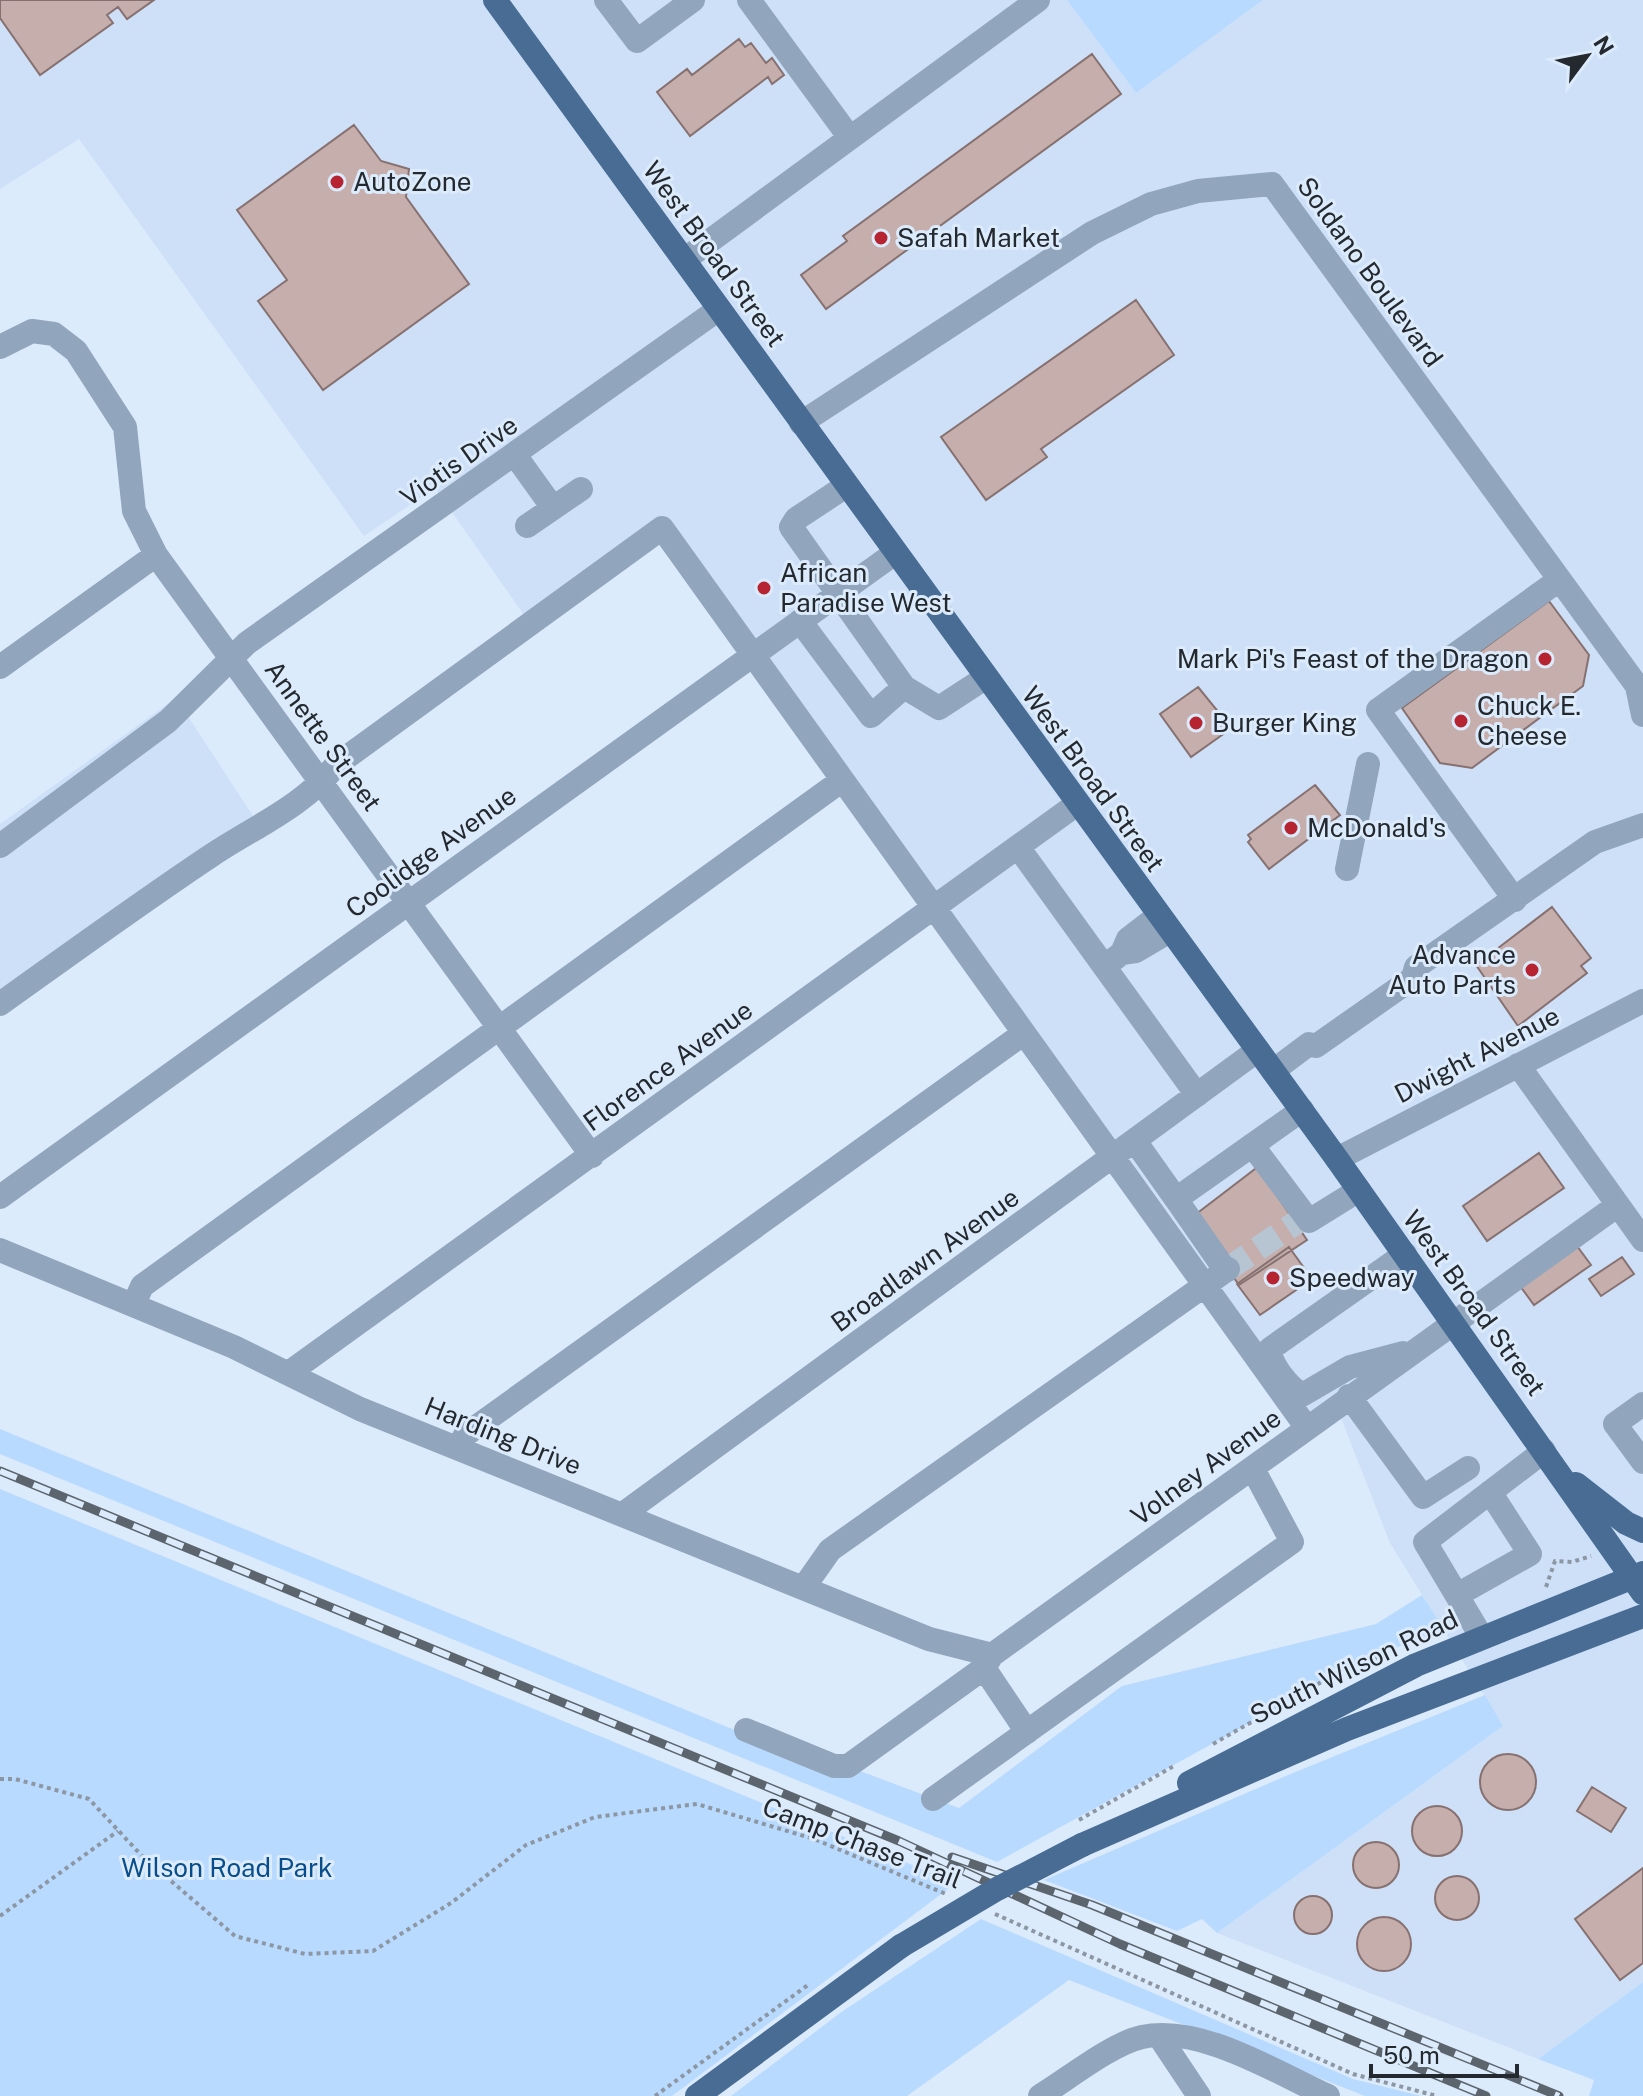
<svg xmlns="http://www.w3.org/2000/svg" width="1643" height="2096" font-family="'Public Sans',sans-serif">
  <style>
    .built { fill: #cde0f7 }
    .green { fill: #b9daff }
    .building { fill: #c6aead; stroke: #877170; stroke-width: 2 }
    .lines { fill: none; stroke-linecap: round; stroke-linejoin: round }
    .minor-tunnel { stroke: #b7c4d2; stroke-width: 24; stroke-dasharray: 24 12; stroke-linecap: butt }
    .path { stroke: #8c97a3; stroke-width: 4; stroke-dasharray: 4 4; stroke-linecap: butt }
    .minor { stroke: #91a6bc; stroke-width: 24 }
    .major { stroke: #486c94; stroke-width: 24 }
    .rail-casing { stroke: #5c656e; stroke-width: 9 }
    .rail { stroke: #dcebfb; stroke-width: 6; stroke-dasharray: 18; stroke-linecap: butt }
    .major-bridge { stroke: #486c94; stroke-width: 24 }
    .poi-dot { fill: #b52430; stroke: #dcebfb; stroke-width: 3 }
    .labels { text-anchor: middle; stroke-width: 6; stroke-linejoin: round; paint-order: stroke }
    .poi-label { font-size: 26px; fill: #23292f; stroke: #dcebfb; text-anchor: start }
    .street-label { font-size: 26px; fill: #23292f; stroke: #dcebfb }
    .park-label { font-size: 26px; fill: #094e8c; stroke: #dcebfb }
  </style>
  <rect width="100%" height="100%" fill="#dcebfb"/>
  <!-- built -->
  <path class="built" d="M0 0H1067L1136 93 1263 0H1643V1982L1538 2059 1217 1933 1503 1726 1390 1543 1341 1418 1314 1437 662 531 531 625 435 488 364 536 79 139 0 189Z
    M176 698 255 819 0 1003V824Z"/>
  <!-- green -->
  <path class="green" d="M1067 0H1263L1136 93Z
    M0 1429 835 1771H860L959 1808 1122 1686 1376 1624 1422 1595 1444 1629 1363 1661 997 1862 0 1454Z
    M0 1489 956 1883 672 2096H0Z
    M1485 1695 1503 1726 1217 1933 1202 1919 1177 1931 1044 1880 1288 1775Z
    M981 1919 1353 2079 1421 2096H1365L1069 1980 907 2096H731L840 2013Z
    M1643 1982V2096H1589L1594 2080 1538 2059Z"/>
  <!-- building -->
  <path class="building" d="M0 0H154L127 19 118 7 107 15 113 23 40 75 0 18Z
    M739 39 745 47 751 43 766 63 772 58 784 75 772 84 768 77 690 136 657 92 687 69 692 75Z
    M1092 54 1121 94 826 309 801 275 847 241 843 236Z
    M354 125 381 161 409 169 406 197 469 284 323 390 258 301 287 280 237 210Z
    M1136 300 1174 355 1041 449 1047 457 986 500 941 437Z
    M1549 601 1589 655 1583 686 1472 768 1440 763 1402 708Z
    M1198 687 1229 725V730L1191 757 1160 714Z
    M1315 785 1340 815 1269 869 1248 842 1251 839 1248 835Z
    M1552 907 1591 958 1581 966 1587 973 1518 1026 1476 965Z
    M1539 1153 1564 1188 1487 1241 1463 1206Z
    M1255 1169H1259L1307 1240 1239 1285 1191 1218Z
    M1577 1246 1591 1265 1534 1305 1520 1286Z
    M1289 1247 1312 1279 1260 1315 1237 1284Z
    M1622 1257 1634 1274 1601 1296 1589 1279Z
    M1480 1782a28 28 0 1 1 56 0a28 28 0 1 1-56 0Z
    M1592 1787 1626 1808 1611 1832 1577 1811Z
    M1412 1831a25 25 0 1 1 50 0a25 25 0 1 1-50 0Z
    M1353 1865a23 23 0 1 1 46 0a23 23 0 1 1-46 0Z
    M1643 1868V1963L1620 1980 1575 1919Z
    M1435 1898a22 22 0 1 1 44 0a22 22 0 1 1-44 0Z
    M1294 1915a19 19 0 1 1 38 0a19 19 0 1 1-38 0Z
    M1357 1944a27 27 0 1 1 54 0a27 27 0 1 1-54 0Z"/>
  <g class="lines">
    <!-- minor-tunnel -->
    <path class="minor-tunnel" d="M1228 1269 1297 1222"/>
    <!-- path -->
    <path class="path" d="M1546 1587 1555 1561 1572 1562 1591 1556
      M1213 1744 1332 1676 1390 1652
      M0 1779H15L89 1799 142 1856 235 1936 305 1954 373 1951 451 1903 526 1845 595 1817 697 1804 814 1839 946 1894
      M1079 1820 1174 1766
      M995 1914 1353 2074 1437 2096
      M0 1916 118 1831
      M655 2096 808 1985"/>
    <!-- minor -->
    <path class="minor" d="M606 0 637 41 693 0
      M749 0 850 138
      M684 260 1038 0
      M0 347 32 331 54 334 76 351 125 427 134 511 156 555 592 1156
      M801 423 1092 233 1151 204 1198 191 1272 184 1637 686 1643 715
      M515 455 553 508
      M527 526 581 489
      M800 621 871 716 904 687 791 527 796 519 846 486
      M0 667 156 555
      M904 687 939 708 985 678
      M0 846 168 721 247 643 719 309
      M1018 847 1197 1095
      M1347 869 1368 764
      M1515 900 1378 710 1559 580
      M1122 953 1136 951 1170 931
      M1105 966 1122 953 1128 939 1158 916
      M0 1004C70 954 140 903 212 855 254 827 304 806 336 765L662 528 1307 1428
      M1518 1065 1643 1240
      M1273 1071 1309 1044 1316 1046 1413 978 1416 967 1595 842 1643 825
      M1135 1141 1176 1199 1302 1110
      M1252 1145 1309 1221 1359 1190
      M1337 1159 1643 1001
      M0 1197 895 553
      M1176 1199 1226 1271
      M0 1250 234 1347 360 1409 929 1639 992 1655
      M134 1304 142 1286 841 781
      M1403 1353 1350 1367 1302 1395C1289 1387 1270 1365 1270 1349L1405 1254
      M290 1372 1077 804
      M1349 1396 1423 1497 1468 1468
      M1643 1404 1615 1424 1643 1462
      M459 1448 465 1435 1023 1034
      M623 1514 1258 1050
      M804 1587 830 1550 1228 1269
      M1457 1595 1530 1554 1490 1492
      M1481 1636 1425 1542 1544 1451
      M746 1730 834 1766H848L984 1668
      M1027 1732 984 1668 992 1655 1618 1205
      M933 1799 1292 1542 1253 1469
      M1159 2036 1199 2096
      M1040 2096C1068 2079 1111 2044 1142 2037 1200 2024 1277 2073 1328 2096"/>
    <!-- major -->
    <path class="major" d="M495 0 1337 1159 1643 1593
      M1576 1484 1626 1523 1643 1531
      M1189 1783 1416 1665 1643 1573
      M1082 1845 1347 1729 1643 1616
      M697 2096 901 1946"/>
    <defs>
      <path id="rail" d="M0 1471 899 1841 1120 1944 1486 2096
        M952 1857 1092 1905 1559 2096"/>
    </defs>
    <!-- rail casing -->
    <use href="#rail" class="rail-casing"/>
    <!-- rail -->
    <use href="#rail" class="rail"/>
    <!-- major-bridge -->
    <path class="major-bridge" d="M901 1946 997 1889 1082 1845"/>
  </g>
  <!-- markers -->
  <g class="poi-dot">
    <circle cx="337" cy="182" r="8"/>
    <circle cx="881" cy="238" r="8"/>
    <circle cx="764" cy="588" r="8"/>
    <circle cx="1545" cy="659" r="8"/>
    <circle cx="1461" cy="721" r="8"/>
    <circle cx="1196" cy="723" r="8"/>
    <circle cx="1291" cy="828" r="8"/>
    <circle cx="1532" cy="970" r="8"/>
    <circle cx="1273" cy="1278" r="8"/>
  </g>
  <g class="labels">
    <!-- poi labels -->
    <g class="poi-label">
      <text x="353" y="191">AutoZone</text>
      <text x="897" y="247">Safah Market</text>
      <text x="780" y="582">African<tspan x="780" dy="30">Paradise West</tspan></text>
      <text x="1529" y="668" text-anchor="end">Mark Pi's Feast of the Dragon</text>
      <text x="1477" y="715">Chuck E.<tspan x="1477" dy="30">Cheese</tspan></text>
      <text x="1212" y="732">Burger King</text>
      <text x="1307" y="837">McDonald's</text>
      <text x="1516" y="964" text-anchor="end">Advance<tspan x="1516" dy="30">Auto Parts</tspan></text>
      <text x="1289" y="1287">Speedway</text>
    </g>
    <!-- street labels -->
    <g class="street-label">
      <text transform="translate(714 254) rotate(54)" y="9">West Broad Street</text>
      <text transform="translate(1370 272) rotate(54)" y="9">Soldano Boulevard</text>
      <text transform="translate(459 461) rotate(-35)" y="9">Viotis Drive</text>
      <text transform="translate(323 736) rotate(54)" y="9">Annette Street</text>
      <text transform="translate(1093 779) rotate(54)" y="9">West Broad Street</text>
      <text transform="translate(431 852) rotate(-36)" y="9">Coolidge Avenue</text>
      <text transform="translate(1477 1055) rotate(-27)" y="9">Dwight Avenue</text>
      <text transform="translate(668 1066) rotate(-36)" y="9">Florence Avenue</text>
      <text transform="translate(925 1260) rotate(-36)" y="9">Broadlawn Avenue</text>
      <text transform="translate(1474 1303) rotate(54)" y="9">West Broad Street</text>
      <text transform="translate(503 1436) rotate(22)" y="9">Harding Drive</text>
      <text transform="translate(1206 1467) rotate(-36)" y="9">Volney Avenue</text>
      <text transform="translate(1354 1667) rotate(-26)" y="9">South Wilson Road</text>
      <text transform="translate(862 1843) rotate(21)" y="9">Camp Chase Trail</text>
    </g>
    <!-- park labels -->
    <g class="park-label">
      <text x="227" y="1877">Wilson Road Park</text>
    </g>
  </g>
  <!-- north arrow -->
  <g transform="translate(1587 56) rotate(58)" stroke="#dcebfb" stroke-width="6" paint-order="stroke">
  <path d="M0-6L14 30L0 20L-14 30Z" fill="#23292f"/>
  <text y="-12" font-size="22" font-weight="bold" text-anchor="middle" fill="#23292f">N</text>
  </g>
  <!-- scale -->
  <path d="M1371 2064v12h146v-12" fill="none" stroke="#23292f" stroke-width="4"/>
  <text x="1383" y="2064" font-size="24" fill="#23292f" stroke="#dcebfb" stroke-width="6" paint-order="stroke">50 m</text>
</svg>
